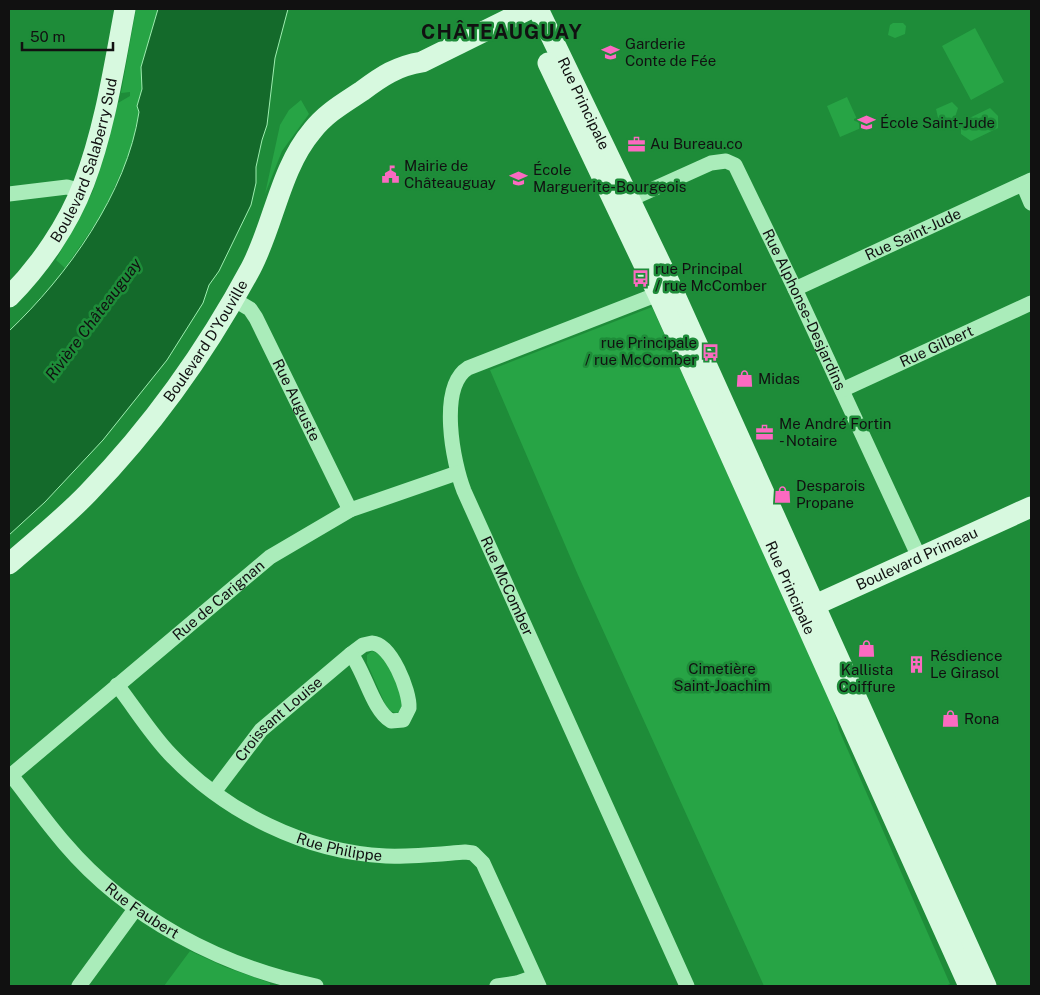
<svg xmlns="http://www.w3.org/2000/svg" width="1040" height="995" font-family="'Public Sans',sans-serif">
  <style>
    .green { fill: #27a445 }
    .water { fill: #146a2b; stroke: #9eeeb0 }
    .lines { fill: none; stroke-linecap: round; stroke-linejoin: round }
    .street { stroke: #aaecba; stroke-width: 15 }
    .secondary { stroke: #d7f9df; stroke-width: 21 }
    .labels { text-anchor: middle; stroke-width: 5; stroke-linejoin: round; paint-order: stroke }
    .poi-label { font-size: 15px; fill: #111; stroke: #1e8c39; text-anchor: start }
    .street-label { font-size: 15px; fill: #111; stroke: #1e8c39 }
    .park-label { font-size: 15px; fill: #111; stroke: #1e8c39 }
    .water-label { font-size: 16px; font-style: italic; fill: #111; stroke: #1e8c39 }
    .district-label { font-size: 20px; font-weight: bold; letter-spacing: 1px; fill: #111; stroke: #1e8c39 }
  </style>
  <rect width="100%" height="100%" fill="#1e8c39"/>
  <!-- green -->
  <path class="green" d="M136 9H158L141 67 142 89 137 106 139 112 130 153 102 214 65 268 56 260 93 191 118 103 130 96V92L121 93Z
    M893 23H903L906 26 905 34 895 38 888 35 890 25Z
    M975 28 1004 82 971 100 942 46Z
    M847 97 861 128 840 137 827 106Z
    M301 100 309 114 282 151 265 194 280 125 289 110Z
    M952 102 958 108 952 126 939 122 936 109Z
    M990 108 998 116V128L971 141 961 134V122Z
    M652 307 833 707 839 730 950 984 945 986H764L578 575 490 370Z
    M372 651 384 656C390 672 406 694 400 711L397 713 390 711 386 706 367 663V655Z
    M190 951 225 967 270 983V986H164Z"/>
  <!-- water -->
  <path class="water" d="M158 9H288L275 58 267 125 262 140 256 167V183L251 205 219 271 209 285 203 303 167 360 103 440 45 502 9 535V331C67 276 127 193 139 112L137 106 142 89 141 67Z"/>
  <g class="lines">
    <!-- street -->
    <g class="street">
      <path d="M1023 184 1031 203"/>
      <path d="M9 194 67 187 81 191"/>
      <path id="s1" d="M622 198 631 199 711 163 726 161 735 165 795 289 919 557"/>
      <path id="s2" d="M795 289 1031 180"/>
      <path id="s3" d="M658 294 468 368C438 387 453 463 464 491L687 986"/>
      <path id="s4" d="M233 299 250 309 256 318 350 510"/>
      <path id="s5" d="M842 390 1031 303"/>
      <path d="M372 643C391 644 410 691 409 708L403 720 391 721C373 711 365 672 351 654L363 645Z"/>
      <path id="s6" d="M117 685C135 708 150 733 170 754 225 812 305 852 386 856 412 857 439 854 465 852L473 853 483 863 539 986"/>
      <path id="s7" d="M11 775C29 798 46 822 65 844 127 917 222 967 316 986"/>
      <path id="s8" d="M9 777 270 557 350 510 457 473"/>
      <path id="s9" d="M214 792 261 730 351 654"/>
      <path d="M79 986 136 908"/>
      <path d="M497 986 517 983 534 977"/>
    </g>
    <!-- secondary -->
    <g class="secondary">
      <path id="s10" d="M538 9 665 273 986 986"/>
      <path id="s11" d="M548 63 658 294 969 986"/>
      <path id="s12" d="M9 297C40 266 68 225 84 183 105 128 114 67 125 9"/>
      <path id="s13" d="M9 564C35 541 63 519 88 493 152 427 207 350 251 268 274 224 280 169 312 131 326 113 344 103 362 91 382 76 397 66 422 62L529 9"/>
      <path id="s14" d="M804 610 1031 507"/>
    </g>
  </g>
  <!-- icons -->
  <defs>
    <symbol id="school-bare" viewBox="-9 -9 18 18"><path d="M0-5L7-2L0 1L-7-2ZM-4 1L0 2.5L4 1V4Q0 6-4 4Z" fill="#fb6ac1" stroke="#1e8c39" stroke-width="2.5" paint-order="stroke"/></symbol>
    <symbol id="office-bare" viewBox="-9 -9 18 18"><path d="M-6-3h4V-5.5h4V-3h4V5H-6ZM-1-4.5V-3h2v-1.5ZM-6 0V1H6V0Z" fill="#fb6ac1" stroke="#1e8c39" stroke-width="2.5" paint-order="stroke"/></symbol>
    <symbol id="civic-bare" viewBox="-9 -9 18 18"><path d="M-.6-6.5H3V-4.5H.6V-3L4-1V1h2V6H-6V1h2V-1L-.6-3ZM-1.2 2.5V6h2.4V2.5Z" fill="#fb6ac1" stroke="#1e8c39" stroke-width="2.5" paint-order="stroke"/></symbol>
    <symbol id="bus-bare" viewBox="-9 -9 18 18"><path d="M-5-6H5V4H4V6H2V4H-2V6H-4V4H-5ZM-3.5-4V0h7V-4ZM-3.5 1.2v1.5H-2V1.2ZM2 1.2v1.5H3.5V1.2Z" fill="#fb6ac1" stroke="#1e8c39" stroke-width="2.5" paint-order="stroke"/></symbol>
    <symbol id="shop-bare" viewBox="-9 -9 18 18"><path d="M-5-2.5h2.3a2.7 3.5 0 0 1 5.4 0H5L5.5 6h-11ZM-1.5-2.5h3a1.5 2.3 0 0 0-3 0Z" fill="#fb6ac1" stroke="#1e8c39" stroke-width="2.5" paint-order="stroke"/></symbol>
    <symbol id="building-bare" viewBox="-9 -9 18 18"><path d="M-4-6H4V6H1V3H-1V6H-4ZM-2.5-4.3h1.7v1.8h-1.7ZM.8-4.3h1.7v1.8H.8ZM-2.5-1h1.7V.8h-1.7ZM.8-1h1.7V.8H.8Z" fill="#fb6ac1" stroke="#1e8c39" stroke-width="2.5" paint-order="stroke"/></symbol>
  </defs>
  <g fill-rule="evenodd">
    <use href="#school-bare" x="598" y="40" width="25" height="25"/>
    <use href="#school-bare" x="854" y="110" width="25" height="25"/>
    <use href="#office-bare" x="624" y="132" width="25" height="25"/>
    <use href="#civic-bare" x="378" y="162" width="25" height="25"/>
    <use href="#school-bare" x="506" y="166" width="25" height="25"/>
    <use href="#bus-bare" x="628" y="266" width="25" height="25"/>
    <use href="#bus-bare" x="698" y="340" width="25" height="25"/>
    <use href="#shop-bare" x="732" y="366" width="25" height="25"/>
    <use href="#office-bare" x="752" y="420" width="25" height="25"/>
    <use href="#shop-bare" x="770" y="482" width="25" height="25"/>
    <use href="#shop-bare" x="854" y="636" width="25" height="25"/>
    <use href="#building-bare" x="904" y="652" width="25" height="25"/>
    <use href="#shop-bare" x="938" y="706" width="25" height="25"/>
  </g>
  <g class="labels">
    <!-- poi labels -->
    <g class="poi-label">
      <text x="625" y="49">Garderie<tspan x="625" dy="17">Conte de Fée</tspan></text>
      <text x="880" y="128">École Saint-Jude</text>
      <text x="650" y="149">Au Bureau.co</text>
      <text x="404" y="171">Mairie de<tspan x="404" dy="17">Châteauguay</tspan></text>
      <text x="533" y="175">École<tspan x="533" dy="17">Marguerite-Bourgeois</tspan></text>
      <text x="655" y="274">rue Principal<tspan x="655" dy="17">/ rue McComber</tspan></text>
      <text x="697" y="348" text-anchor="end">rue Principale<tspan x="697" dy="17">/ rue McComber</tspan></text>
      <text x="758" y="384">Midas</text>
      <text x="779" y="429">Me André Fortin<tspan x="779" dy="17">- Notaire</tspan></text>
      <text x="796" y="491">Desparois<tspan x="796" dy="17">Propane</tspan></text>
      <text x="930" y="661">Résdience<tspan x="930" dy="17">Le Girasol</tspan></text>
      <text x="867" y="675" text-anchor="middle">Kallista<tspan x="867" dy="17">Coiffure</tspan></text>
      <text x="964" y="724">Rona</text>
    </g>
    <!-- street labels -->
    <g class="street-label">
      <text dy="5" stroke="none"><textPath href="#s10" startOffset="105">Rue Principale</textPath></text>
      <text dy="5" stroke="none"><textPath href="#s12" startOffset="159">Boulevard Salaberry Sud</textPath></text>
      <text dy="5" stroke="none"><textPath href="#s2" startOffset="130">Rue Saint-Jude</textPath></text>
      <text dy="5" stroke="none"><textPath href="#s1" startOffset="282">Rue Alphonse-Desjardins</textPath></text>
      <text dy="5" stroke="none"><textPath href="#s13" startOffset="299">Boulevard D'Youville</textPath></text>
      <text dy="5" stroke="none"><textPath href="#s5" startOffset="104">Rue Gilbert</textPath></text>
      <text dy="5" stroke="none"><textPath href="#s4" startOffset="122">Rue Auguste</textPath></text>
      <text dy="5" stroke="none"><textPath href="#s14" startOffset="124">Boulevard Primeau</textPath></text>
      <text dy="5" stroke="none"><textPath href="#s3" startOffset="438">Rue McComber</textPath></text>
      <text dy="5" stroke="none"><textPath href="#s11" startOffset="578">Rue Principale</textPath></text>
      <text dy="5" stroke="none"><textPath href="#s8" startOffset="274">Rue de Carignan</textPath></text>
      <text dy="5" stroke="none"><textPath href="#s9" startOffset="98">Croissant Louise</textPath></text>
      <text dy="5" stroke="none"><textPath href="#s6" startOffset="284">Rue Philippe</textPath></text>
      <text dy="5" stroke="none"><textPath href="#s7" startOffset="190">Rue Faubert</textPath></text>
    </g>
    <!-- park labels -->
    <g class="park-label">
      <text x="722" y="674">Cimetière<tspan x="722" dy="17">Saint-Joachim</tspan></text>
    </g>
    <!-- water labels -->
    <g class="water-label">
      <text transform="translate(93 319) rotate(-53)" y="6">Rivière Châteauguay</text>
    </g>
    <!-- district labels -->
    <g class="district-label">
      <text x="502" y="39">CHÂTEAUGUAY</text>
    </g>
  </g>
  <!-- border -->
  <rect width="1040" height="995" fill="none" stroke="#111111" stroke-width="20"/>
  <!-- scale -->
  <path d="M22 42v8h91v-8" fill="none" stroke="#111111" stroke-width="2.5"/>
  <text x="30" y="42" font-size="15" fill="#111111" stroke="#1e8c39" stroke-width="4" paint-order="stroke">50 m</text>
</svg>
